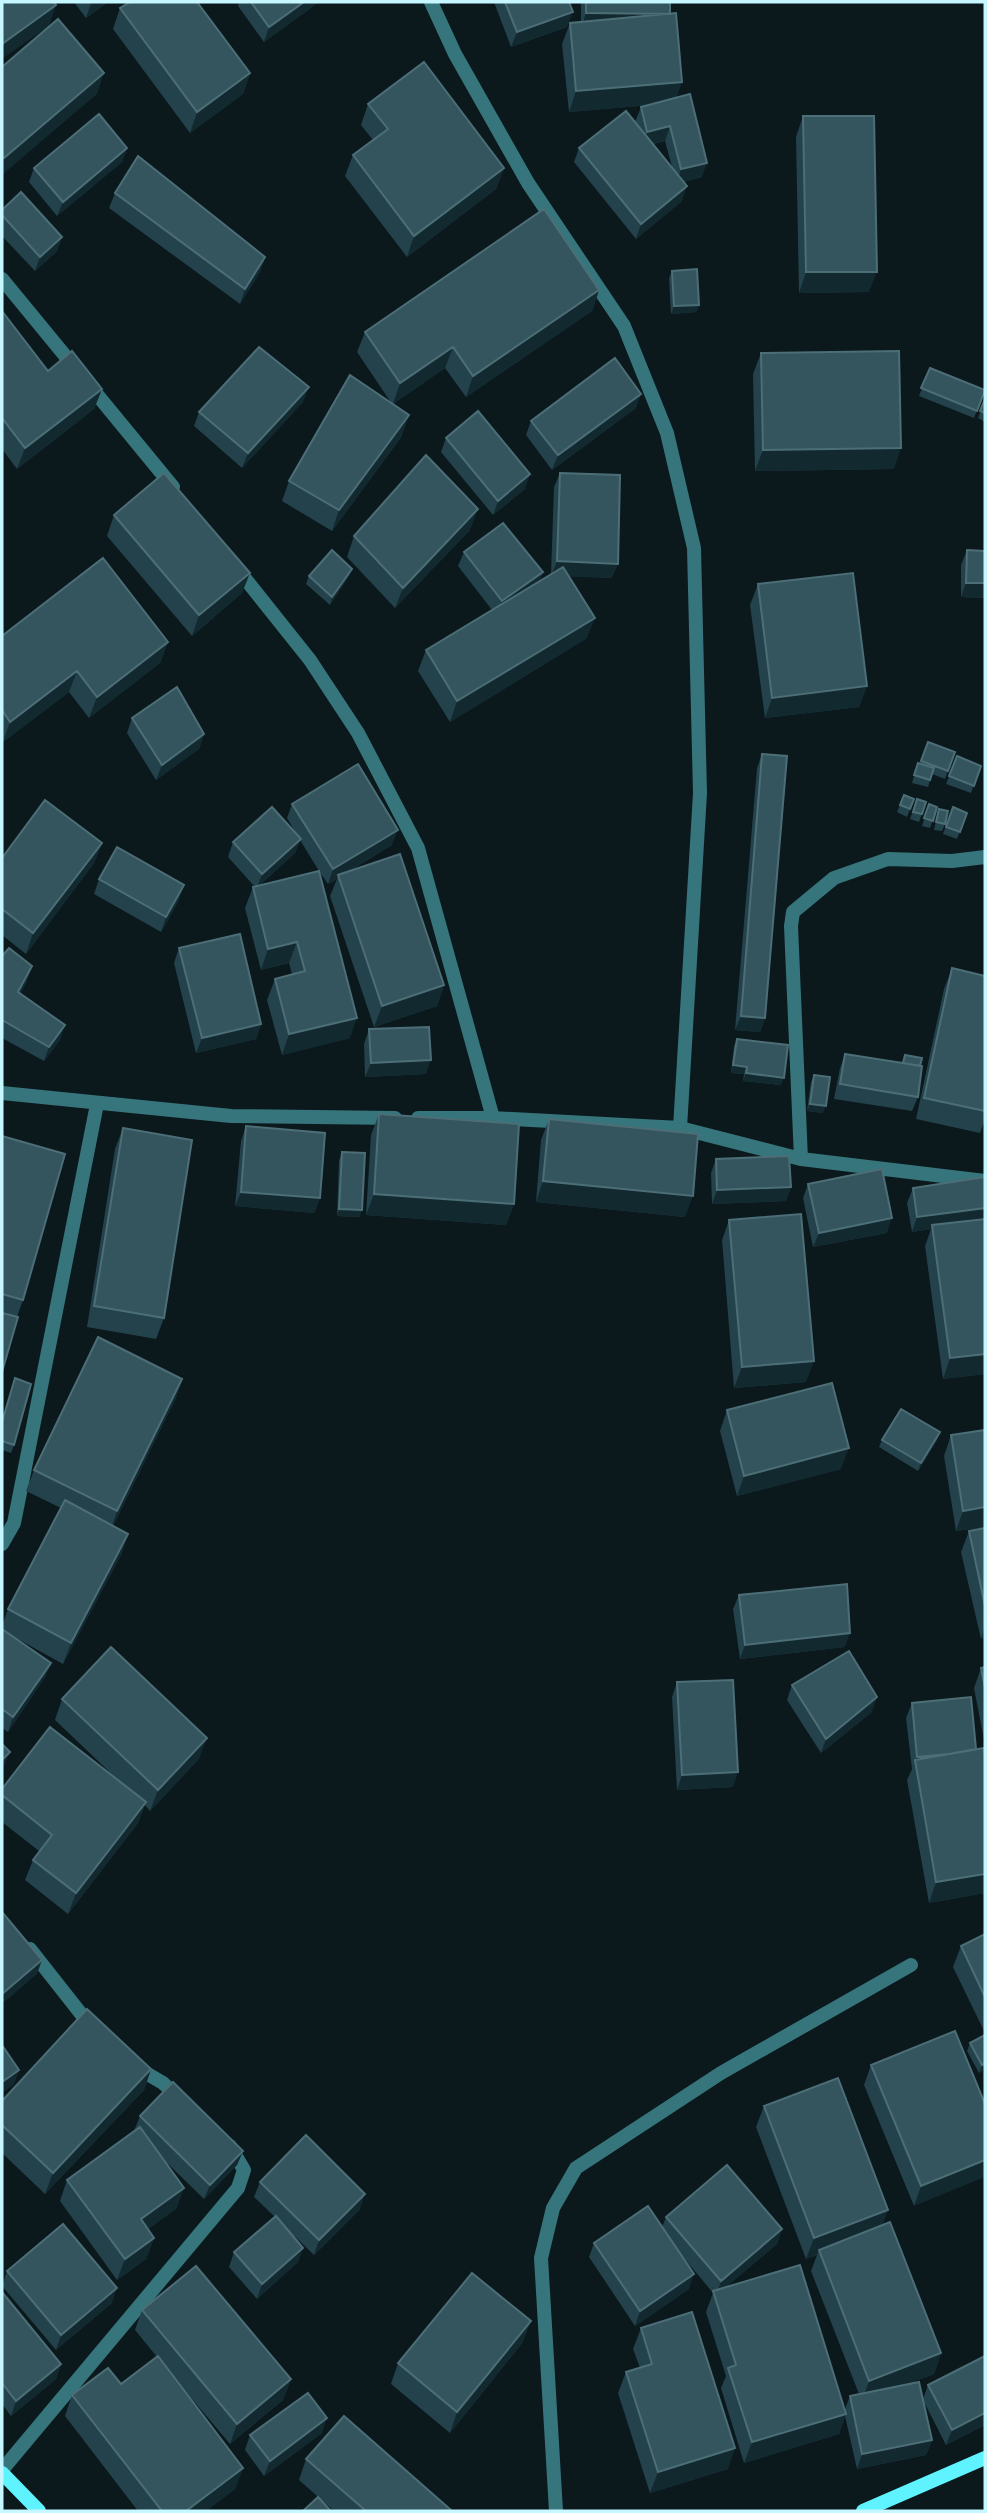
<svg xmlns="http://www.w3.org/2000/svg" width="987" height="2513" font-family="Commissioner,sans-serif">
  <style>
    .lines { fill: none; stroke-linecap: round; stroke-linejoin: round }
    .street { stroke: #36757b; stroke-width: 14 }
    .secondary { stroke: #5ef3ff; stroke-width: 14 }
    .wall { fill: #23424b; fill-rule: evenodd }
    .shaded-wall { fill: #122930 }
    .building { fill: #35555e; stroke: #4c6e77; stroke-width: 2 }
  </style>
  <rect width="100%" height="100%" fill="#0b181c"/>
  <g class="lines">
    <!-- street -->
    <path class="street" d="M431 2 455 54 528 183 624 326 667 433 694 548 700 793 680 1128
      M2 279 173 487
      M235 566 310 660 358 733 418 848 493 1118
      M2 1093 231 1116 395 1118
      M418 1118H493L680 1128 801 1159 985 1181
      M801 1159 791 926 793 912 834 878 888 859 952 861 985 857
      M2 1544 14 1523 97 1104
      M30 1949 93 2029
      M134 2066 163 2083 182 2101
      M2 2470 238 2188 244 2170 230 2146
      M556 2511 541 2258 553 2208 576 2168 721 2073 911 1965"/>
    <!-- secondary -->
    <path class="secondary" d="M2 2473 39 2511
      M863 2511 985 2458"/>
  </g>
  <!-- wall -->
  <path class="wall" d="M74 2H108L86 18Z
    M239 2H319L264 42 238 6Z
    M494 2H569L567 27 511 47Z
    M581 2H670V14L676 98 702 177 684 182 682 201 636 239 574 162 579 148 635 122 641 107 650 105 569 112 562 44 570 23 581 22ZM665 141 672 167 653 144Z
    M120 8 250 73 243 94 190 133 113 29Z
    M368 104 504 168 496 189 407 257 345 176 353 155 373 140 361 125Z
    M803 116 869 292 799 293 796 137Z
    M127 148 122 162 57 216 29 182 34 168Z
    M115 193 265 257 260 272 240 304 109 208Z
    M2 210 62 237 57 251 35 271 2 236Z
    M672 271 699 305 696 312 671 314 669 278Z
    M599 290 592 311 466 397 445 368 393 404 402 436 332 531 282 501 289 481 392 404 357 352 365 332Z
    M2 311 48 371 102 389 94 409 17 469 2 449Z
    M761 353 894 469 755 471 753 374Z
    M930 368 985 390 974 418 919 396Z
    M985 399V422L978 418Z
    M303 402 242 468 194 426 199 412Z
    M636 408 552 470 526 435 531 421Z
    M446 438 525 489 493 515 441 452Z
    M560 473 612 578 569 576 587 638 450 722 418 671 426 650 492 610 458 566 464 552 543 572 539 582 551 574 554 487Z
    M114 515 242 593 192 636 107 536Z
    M470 530 395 608 347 557 354 536Z
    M967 550 985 551V598L961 597V565Z
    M352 569 349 576 330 605 306 584 309 576Z
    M758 584 867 686 859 707 765 718 750 605Z
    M2 636 168 642 160 663 89 718 69 692 3 742 2 741Z
    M132 718 204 734 199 749 156 780 127 733Z
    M928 742 955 752 945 779 932 774 928 787 912 783 918 763H920Z
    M762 754 765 1018 760 1032 735 1030 757 768Z
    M957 756 981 766 971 793 946 784Z
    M904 795 914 799 907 817 897 812Z
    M917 799 926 802 919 822 910 819Z
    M292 804 392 845 348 872 444 985 437 1006 374 1027 330 896 337 879 328 884 319 871 350 1038 282 1055 267 1000 275 979 292 974 289 963 261 970 245 908 253 887H255L228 857 233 842 297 835 287 818ZM300 840 319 871 260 885 295 853Z
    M929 804 937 807 930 828 922 826Z
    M953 807 967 813 957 839 943 834Z
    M939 809 945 824 942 831 934 830Z
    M102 843 94 863 26 954 2 935V858Z
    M99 879 179 900 161 932 94 894Z
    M179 948 261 1024 256 1039 196 1053 174 963Z
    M2 956 27 981 20 994 60 1040 44 1061 2 1038Z
    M952 968 985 976V1119L980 1133 916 1119 944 989Z
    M369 1029 426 1074 365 1077 364 1044Z
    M737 1039 781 1085 743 1081 744 1074 731 1073 734 1046Z
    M845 1054 902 1062 905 1055 920 1066 918 1097 912 1111 834 1099 840 1068Z
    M814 1075 823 1113 807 1111 811 1082Z
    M379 1114 514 1204 506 1225 366 1215 371 1135Z
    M549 1119 685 1217 536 1202 541 1140Z
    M246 1126 320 1198 314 1213 235 1206 241 1141Z
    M123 1128 164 1318 156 1339 87 1327 115 1149Z
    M2 1136 23 1300 17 1317 2 1372Z
    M342 1152 360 1217 337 1216 339 1160Z
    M716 1159 791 1187 786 1201 712 1204 711 1173Z
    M985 1177V1374L943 1379 925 1246 931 1229 912 1232 907 1203 913 1188Z
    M808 1184 887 1233 813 1247 803 1198Z
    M729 1220 806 1382 734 1388 722 1240Z
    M182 1379 175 1400 113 1526 128 1534 121 1555 63 1664 16 1638 51 1663 45 1677 8 1732 2 1728V1626L8 1609 61 1508 26 1491 34 1470Z
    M727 1410 841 1469 737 1496 720 1431Z
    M2 1420 14 1445 11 1453 2 1450Z
    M951 1435 985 1527 956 1531 944 1456Z
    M882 1440H937L918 1471 879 1447Z
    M985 1528V1638L981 1639 961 1552 969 1531Z
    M739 1595 845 1647 740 1659 733 1609Z
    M985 1667V1745L974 1688 981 1668Z
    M677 1682 733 1787 677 1790 672 1697Z
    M792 1685 872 1712 821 1753 787 1700Z
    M62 1699 199 1759 150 1811 145 1805 138 1823 68 1914 25 1880 33 1860 39 1851 2 1822V1789L119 1781 55 1720Z
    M912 1703 985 1757V1893L929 1903 907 1780 912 1769 906 1718Z
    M985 1934V2033L953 1967 961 1946Z
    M985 2035V2069L979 2073 967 2051 970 2043Z
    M871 2065 985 2104 914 2206 864 2085Z
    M151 2069 144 2090 45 2194 2 2153V2101Z
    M764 2106 883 2225 941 2353 934 2374 904 2385 923 2399 928 2385 985 2356V2425L946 2445 924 2402 932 2440 926 2455 857 2469 845 2416 839 2434 744 2463 721 2388 726 2376 706 2312 713 2293 684 2258 689 2289 635 2326 589 2257 594 2243 662 2227 666 2217 782 2229 777 2244 726 2287 845 2409 850 2396 859 2394 811 2271 817 2255 806 2259 756 2127Z
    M140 2116 243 2151 237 2165 204 2199 164 2160 177 2208 148 2229 154 2238 146 2259 117 2280 60 2201 67 2180 134 2131Z
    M260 2182 360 2209 314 2255 283 2225 303 2248 298 2262 257 2299 229 2267 234 2252 275 2217 254 2197Z
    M7 2271 112 2303 56 2350 2 2286Z
    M2 2292 61 2364 56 2379 11 2416 2 2404Z
    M142 2310 291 2379 283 2400 230 2444 176 2380 243 2468 235 2489 206 2511H138L65 2416 72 2395 121 2384 157 2357 135 2330Z
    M641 2328 728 2469 650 2493 618 2393 626 2372 640 2368 633 2349Z
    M523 2342 450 2433 391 2384 398 2363Z
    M322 2433 264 2476 245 2450 250 2435Z
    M306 2459 451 2511H334L299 2480Z"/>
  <!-- shaded-wall -->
  <path class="shaded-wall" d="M94 2H108L86 18 91 3Z
    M304 2H319L264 42 269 27Z
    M56 5 49 26 2 59V44Z
    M573 12 567 27 511 47 517 32Z
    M586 13 670 14 581 28Z
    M104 73 97 94 2 175V166L4 158Z
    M250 73 243 94 190 133 197 112Z
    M682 82 675 103 569 112 576 91Z
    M670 126 665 141 641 147 647 132Z
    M127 148 122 162 57 216 63 202Z
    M707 163 702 177 676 184 681 169Z
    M504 168 496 189 407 257 414 236Z
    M687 186 682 201 636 239 641 224Z
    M62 237 57 251 35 271 40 257Z
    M265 257 260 272 240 304 245 289Z
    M806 272H877L869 292 799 293Z
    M599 290 592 311 466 397 473 376Z
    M699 305 696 312 671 314 674 306Z
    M453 347 445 368 393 404 400 383Z
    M309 387 303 402 242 468 248 453Z
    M102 389 94 409 17 469 25 448Z
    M641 394 636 408 552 470 558 455Z
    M409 415 402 436 332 531 339 510Z
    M901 448 894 469 755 471 763 450Z
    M530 474 525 489 493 515 498 501Z
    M478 509 470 530 395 608 403 588Z
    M557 561 618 564 612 578 551 576Z
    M352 569 349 576 330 605 332 597Z
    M543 572 537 586 496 615 502 601Z
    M250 573 242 593 192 636 199 615Z
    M966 583H985V598L961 597Z
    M595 618 587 638 450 722 457 701Z
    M168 642 160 663 89 718 97 697Z
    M77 671 69 692 3 742 10 722Z
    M867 686 859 707 765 718 772 698Z
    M204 734 199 749 156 780 162 765Z
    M398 830 392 845 339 877 338 875 337 879 328 884 333 869Z
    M301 839 295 853 257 888 262 874Z
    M102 843 94 863 26 954 33 933Z
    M184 885 179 900 161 932 166 917Z
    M297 942 289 963 261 970 268 949Z
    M32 966 27 981 13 1007 18 992Z
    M444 985 437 1006 374 1027 382 1006Z
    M741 1016 765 1018 760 1032 735 1030Z
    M357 1018 350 1038 282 1055 289 1034Z
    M261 1024 256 1039 196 1053 202 1038Z
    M65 1025 60 1040 44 1061 49 1047Z
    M431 1060 426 1074 365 1077 371 1063Z
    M733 1065 747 1067 744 1074 731 1073Z
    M746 1073 784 1078 781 1085 743 1081Z
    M810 1104 826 1106 823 1113 807 1111Z
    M543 1181 693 1196 685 1217 536 1202Z
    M791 1187 786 1201 712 1204 717 1190Z
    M241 1192 320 1198 314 1213 235 1206Z
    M374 1194 514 1204 506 1225 366 1215Z
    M985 1208V1222L932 1225 931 1229 912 1232 917 1217Z
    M339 1209 362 1210 360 1217 337 1216Z
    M892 1218 887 1233 813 1247 819 1233Z
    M985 1354V1374L943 1379 950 1358Z
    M814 1361 806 1382 734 1388 742 1367Z
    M182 1379 175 1400 110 1532 117 1511Z
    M940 1432 937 1440 918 1471 921 1463Z
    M849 1448 841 1469 737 1496 744 1476Z
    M985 1507V1527L956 1531 963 1511Z
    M128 1534 121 1555 63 1664 71 1643Z
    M985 1626V1638L981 1639Z
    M850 1633 845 1647 740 1659 745 1645Z
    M51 1663 45 1677 8 1732 13 1717Z
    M877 1697 872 1712 821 1753 826 1739Z
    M207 1738 199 1759 150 1811 158 1790Z
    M10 1752 4 1766 2 1769V1760Z
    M976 1752 915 1762 917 1757Z
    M738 1772 733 1787 677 1790 682 1775Z
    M146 1802 138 1823 68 1914 76 1893Z
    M985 1874V1893L929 1903 936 1882Z
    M42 1960 37 1974 2 2004V1994Z
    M985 2063V2069L979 2073 982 2065Z
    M151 2069 144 2090 45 2194 53 2173Z
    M19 2070 14 2085 2 2093V2082Z
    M243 2151 237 2165 204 2199 210 2185Z
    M985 2160V2177L914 2206 921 2186Z
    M184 2188 177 2208 133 2240 141 2219Z
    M365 2194 360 2209 314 2255 319 2240Z
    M888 2210 881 2230 819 2250 817 2255 806 2259 814 2238Z
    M782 2229 777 2244 716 2296 721 2281Z
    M154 2238 146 2259 117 2280 125 2259Z
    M303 2248 298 2262 257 2299 262 2284Z
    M694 2274 689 2289 635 2326 640 2311Z
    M117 2288 112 2303 56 2350 61 2335Z
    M531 2321 523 2342 450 2433 457 2412Z
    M941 2353 934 2374 862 2401 869 2381Z
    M61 2364 56 2379 11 2416 16 2401Z
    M291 2379 283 2400 230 2444 237 2424Z
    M985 2413V2425L946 2445 952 2430Z
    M846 2414 839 2434 744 2463 752 2442Z
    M327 2418 322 2433 264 2476 270 2461Z
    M932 2440 926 2455 857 2469 862 2454Z
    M735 2448 728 2469 650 2493 658 2472Z
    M243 2468 235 2489 206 2511H186Z"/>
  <!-- building -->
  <path class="building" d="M2 2H54L56 5 2 44Z
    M130 2H197L250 73 197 112 120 8Z
    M251 2H304L269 27Z
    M505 2H569L573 12 517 32Z
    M586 2H670V14L586 13Z
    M676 13 682 82 576 91 570 23Z
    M58 19 104 73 4 158 2 155V67Z
    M424 62 504 168 414 236 353 155 388 129 368 104Z
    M690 94 707 163 681 169 670 126 647 132 641 107Z
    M626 111 687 186 641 224 579 148Z
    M99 114 127 148 63 202 34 168Z
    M803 116H874L877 272H806Z
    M138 156 265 257 245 289 115 193Z
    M21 192 62 237 40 257 2 215V210Z
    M544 209 599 290 473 376 453 347 400 383 365 332Z
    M697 269 699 305 674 306 672 271Z
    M2 311 48 371 72 351 102 389 25 448 2 418Z
    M259 347 309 387 248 453 199 412Z
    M899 351 901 448 763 450 761 353Z
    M615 358 641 394 558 455 531 421Z
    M930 368 985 390 977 411 921 388Z
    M350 375 409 415 339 510 289 481Z
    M985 399V413L980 411Z
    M478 411 530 474 498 501 446 438Z
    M426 455 478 509 403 588 354 536Z
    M164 473 250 573 199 615 114 515Z
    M560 473 620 475 618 564 557 561Z
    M503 523 543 572 502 601 464 552Z
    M332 550 352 569 332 597 309 576Z
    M967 550 985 551V583H966Z
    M103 558 168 642 97 697 77 671 10 722 2 710V636Z
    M563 567 595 618 457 701 426 650Z
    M853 573 867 686 772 698 758 584Z
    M177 687 204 734 162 765 132 718Z
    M928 742 955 752 948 771 921 761Z
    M762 754 787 756 765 1018 741 1016Z
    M957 756 981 766 974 786 949 776Z
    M918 763 934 768 930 780 914 775Z
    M358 764 398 830 333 869 292 804Z
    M904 795 914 799 910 809 900 805Z
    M917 799 926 802 922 814 913 812Z
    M45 800 102 843 33 933 2 909V858Z
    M929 804 937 807 933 821 924 818Z
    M272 807 301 839 262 874 233 842Z
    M953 807 967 813 960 832 946 827Z
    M939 809 948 811 945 824 936 822Z
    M117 847 184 885 166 917 99 879Z
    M400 854 444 985 382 1006 338 875Z
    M319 871 357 1018 289 1034 275 979 305 971 297 942 268 949 253 887Z
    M240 934 261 1024 202 1038 179 948Z
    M9 948 32 966 18 992 65 1025 49 1047 2 1020V956Z
    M952 968 985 976V1111L924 1098Z
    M429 1027 431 1060 371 1063 369 1029Z
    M737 1039 788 1045 784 1078 746 1073 747 1067 733 1065Z
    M845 1054 922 1066 918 1097 840 1084Z
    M905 1055 922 1058 920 1066 903 1063Z
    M814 1075 830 1077 826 1106 810 1104Z
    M379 1114 519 1124 514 1204 374 1194Z
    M549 1119 698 1134 693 1196 543 1181Z
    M246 1126 325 1133 320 1198 241 1192Z
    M123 1128 192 1140 164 1318 94 1306Z
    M2 1136 65 1154 23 1300 2 1294Z
    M342 1152 365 1153 362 1210 339 1209Z
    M789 1156 791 1187 717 1190 716 1159Z
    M882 1169 892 1218 819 1233 808 1184Z
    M985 1177V1208L917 1217 913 1188Z
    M801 1214 814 1361 742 1367 729 1220Z
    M985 1219V1354L950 1358 932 1225Z
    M2 1313 18 1317 2 1372Z
    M98 1337 182 1379 117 1511 34 1470Z
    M15 1378 31 1384 14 1445 2 1441V1422Z
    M832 1383 849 1448 744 1476 727 1410Z
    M901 1409 940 1432 921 1463 882 1440Z
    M985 1430V1507L963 1511 951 1435Z
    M65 1500 128 1534 71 1643 8 1609Z
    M985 1528V1606L969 1531Z
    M847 1584 850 1633 745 1645 739 1595Z
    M2 1629 51 1663 13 1717 2 1709Z
    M111 1647 207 1738 158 1790 62 1699Z
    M849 1651 877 1697 826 1739 792 1685Z
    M985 1667V1688L981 1668Z
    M733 1680 738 1772 682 1775 677 1682Z
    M971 1697 976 1749 949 1754 917 1757 912 1703Z
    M50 1727 146 1802 76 1893 33 1860 52 1835 2 1795V1789Z
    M2 1744 10 1752 2 1760Z
    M984 1748 985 1757V1874L936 1882 915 1760Z
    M2 1912 42 1960 2 1994Z
    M985 1934V1997L961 1946Z
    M87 2009 151 2069 53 2173 2 2125V2101Z
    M955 2031 985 2104V2160L921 2186 871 2065Z
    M985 2035V2063L982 2065 970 2043Z
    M2 2045 19 2070 2 2082Z
    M838 2078 888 2210 814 2238 764 2106Z
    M173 2082 243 2151 210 2185 140 2116Z
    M140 2127 184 2188 141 2219 154 2238 125 2259 67 2180Z
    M306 2135 365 2194 319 2240 260 2182Z
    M727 2165 782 2229 721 2281 666 2217Z
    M648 2206 694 2274 640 2311 594 2243Z
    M276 2216 303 2248 262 2284 234 2252Z
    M890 2222 941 2353 869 2381 819 2250Z
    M63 2224 117 2288 61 2335 7 2271Z
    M800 2265 846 2414 752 2442 728 2368 736 2365 713 2291Z
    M196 2266 291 2379 237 2424 142 2310Z
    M472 2273 531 2321 457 2412 398 2363Z
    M2 2292 61 2364 16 2401 2 2383Z
    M692 2312 735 2448 658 2472 626 2372 652 2364 641 2328Z
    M158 2356 243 2468 186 2511H162L72 2395 108 2368 121 2384Z
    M985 2356V2413L952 2430 928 2385Z
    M919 2382 932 2440 862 2454 850 2396Z
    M308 2393 327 2418 270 2461 250 2435Z
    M344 2416 451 2510 450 2511H366L306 2459Z
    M318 2497 331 2511H303Z"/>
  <!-- border -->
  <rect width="987" height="2513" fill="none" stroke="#c6f6ff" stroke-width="7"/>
</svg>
